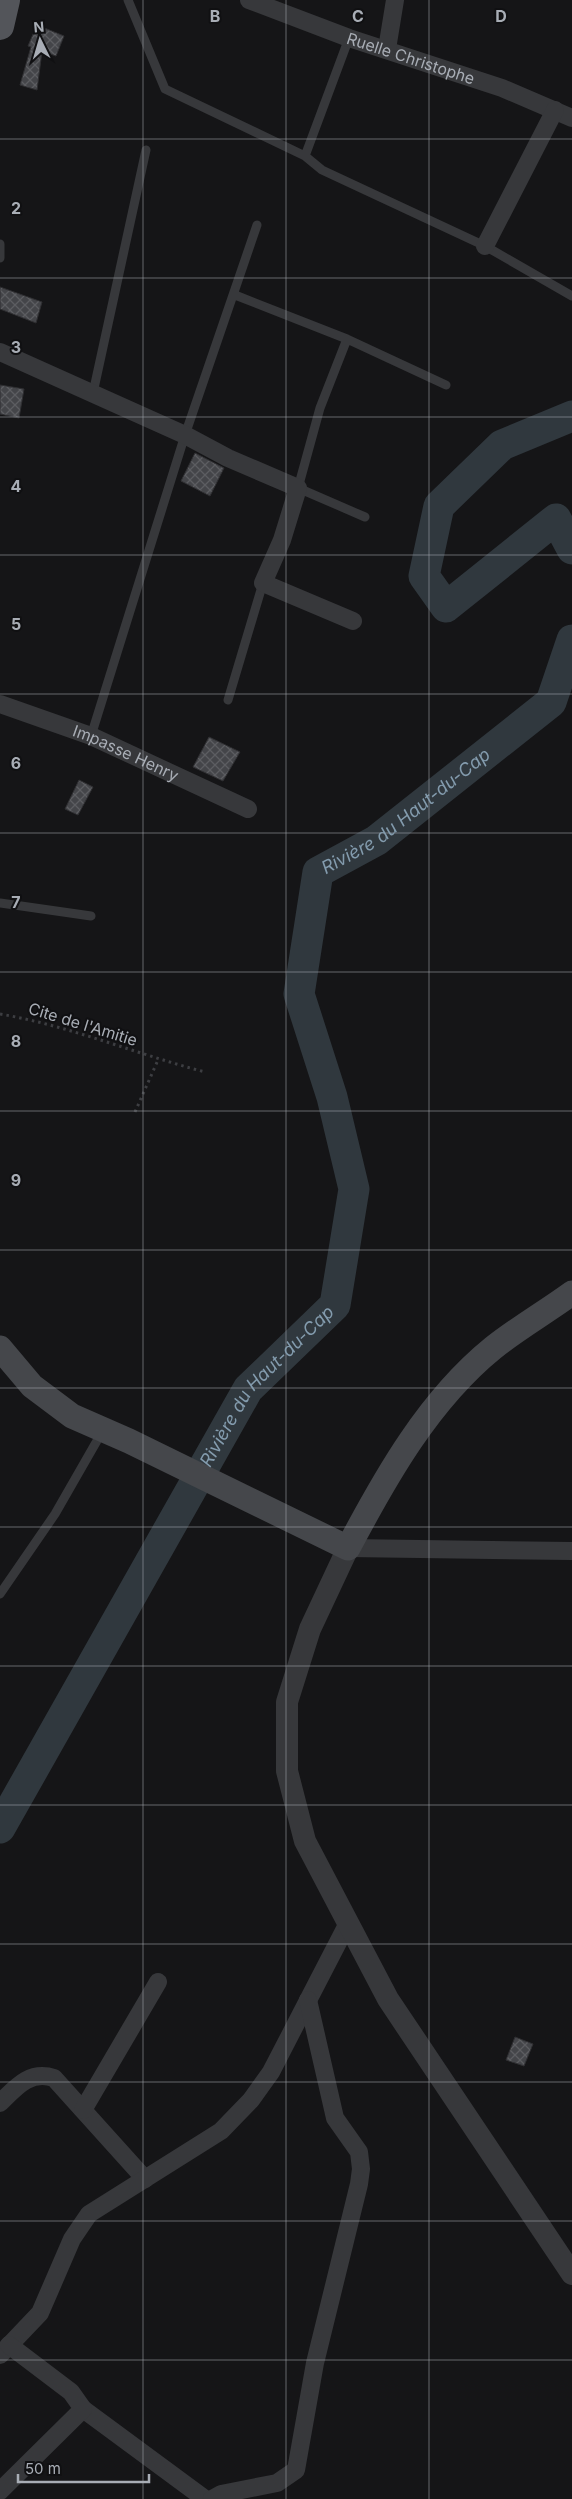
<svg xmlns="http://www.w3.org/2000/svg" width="572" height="2499" font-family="Inter,sans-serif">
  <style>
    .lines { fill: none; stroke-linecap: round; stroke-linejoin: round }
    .river { stroke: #30383e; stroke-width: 31 }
    .building { fill: url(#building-cross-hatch); stroke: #2f2f32 }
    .path { stroke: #3d3e42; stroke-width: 3; stroke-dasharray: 2.5 4; stroke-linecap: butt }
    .service { stroke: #37383b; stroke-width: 9 }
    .minor { stroke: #37383b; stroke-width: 18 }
    .tertiary { stroke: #37383b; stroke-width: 22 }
    .secondary { stroke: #45474b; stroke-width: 25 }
    .primary { stroke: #53555a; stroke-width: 28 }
    .grid { fill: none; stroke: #a8adb5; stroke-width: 1; stroke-opacity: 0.55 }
    .labels { text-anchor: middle; stroke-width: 4; stroke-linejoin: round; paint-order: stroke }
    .street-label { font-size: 16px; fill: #a8adb5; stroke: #101012 }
    .water-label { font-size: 18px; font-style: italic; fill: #839bad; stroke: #101012 }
    .grid-label { font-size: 16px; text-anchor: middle; font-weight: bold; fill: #a8adb5; stroke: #101012; stroke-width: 4; stroke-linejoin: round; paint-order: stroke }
  </style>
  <defs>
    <pattern id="building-cross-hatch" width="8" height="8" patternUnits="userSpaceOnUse" patternTransform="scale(1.25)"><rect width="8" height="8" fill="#444549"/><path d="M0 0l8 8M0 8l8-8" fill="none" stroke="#5c5d61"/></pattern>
  </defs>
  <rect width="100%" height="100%" fill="#151517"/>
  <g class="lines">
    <!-- river -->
    <g class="river">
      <path d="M572 416 502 445 439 506 424 576 446 607 556 519 572 549"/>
      <path id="s1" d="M0 1828 248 1389 335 1305 354 1189 332 1097 299 994 318 872 377 840 551 702 572 640"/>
    </g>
  </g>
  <!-- building -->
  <path class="building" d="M37 25 64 36 56 56 42 51 37 90 20 85 31 47 28 46Z
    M0 287 42 302 36 323 0 309Z
    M0 385 24 389 19 418 0 414Z
    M195 453 224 468 210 496 181 481Z
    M209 737 240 752 223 781 193 767Z
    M79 780 93 787 78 815 65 809Z
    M515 2037 533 2044 524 2066 506 2060Z"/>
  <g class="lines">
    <!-- path -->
    <path class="path" d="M0 1014C70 1026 136 1054 205 1072
      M135 1112 158 1060"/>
    <!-- service -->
    <path class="service" d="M128 0 165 89 305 156 322 170 485 246 572 296
      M305 156 349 38
      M0 244V258
      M235 295 347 339 446 385
      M347 339 320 408 298 488 365 517
      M93 393 146 150
      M228 700 263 583
      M91 736 185 435 257 225
      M0 903 91 916
      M0 1594 55 1514 102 1432"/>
    <!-- minor -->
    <g class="minor">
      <path id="s2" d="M249 0 349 38 502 88 572 118"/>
      <path d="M387 49 395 0"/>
      <path d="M485 246 555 110"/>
      <path d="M0 352 185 435 228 458 298 488 282 540 263 583 353 621"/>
      <path id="s3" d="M0 704 91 736 248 809"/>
      <path d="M348 1548 572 1551"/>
      <path d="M0 2103C16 2087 30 2070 54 2078L145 2179"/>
      <path d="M83 2110 158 1982"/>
      <path d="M0 2355 40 2313 72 2239 89 2214 221 2131 251 2100 271 2072 347 1925"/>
      <path d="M83 2409 205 2499"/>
      <path d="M0 2491 83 2409 71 2392 9 2345"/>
      <path d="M212 2499 221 2494 277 2483 296 2470 315 2363 359 2184 361 2169 359 2152 335 2118 308 2000"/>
    </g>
    <!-- tertiary -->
    <path class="tertiary" d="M348 1548 310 1629 287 1702V1771L305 1841 388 1999 572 2274"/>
    <!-- secondary -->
    <path class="secondary" d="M0 1348 32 1386 72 1416 129 1441 348 1548C386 1476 429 1400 493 1348 518 1328 546 1312 572 1293"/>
    <!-- primary -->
    <path class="primary" d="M0 26 6 0"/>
  </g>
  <!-- grid -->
  <path class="grid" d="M143 0V2499M286 0V2499M429 0V2499M0 139H572M0 278H572M0 417H572M0 555H572M0 694H572M0 833H572M0 972H572M0 1111H572M0 1250H572M0 1388H572M0 1527H572M0 1666H572M0 1805H572M0 1944H572M0 2082H572M0 2221H572M0 2360H572"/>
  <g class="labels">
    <!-- street labels -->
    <g class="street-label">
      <text dy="6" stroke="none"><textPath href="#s2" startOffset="172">Ruelle Christophe</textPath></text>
      <text dy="6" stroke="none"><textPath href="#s3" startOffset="135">Impasse Henry</textPath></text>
      <text transform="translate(83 1024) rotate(17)" y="6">Cite de l'Amitie</text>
    </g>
    <!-- water labels -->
    <g class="water-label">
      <text dy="6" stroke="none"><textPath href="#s1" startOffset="1176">Rivière du Haut-du-Cap</textPath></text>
      <text dy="6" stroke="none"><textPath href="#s1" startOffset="518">Rivière du Haut-du-Cap</textPath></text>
    </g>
  </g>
  <g class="grid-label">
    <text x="215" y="22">B</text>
    <text x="358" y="22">C</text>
    <text x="501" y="22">D</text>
    <text x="16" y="214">2</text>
    <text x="16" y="353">3</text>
    <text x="16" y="492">4</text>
    <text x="16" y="630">5</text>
    <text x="16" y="769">6</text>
    <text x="16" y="908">7</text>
    <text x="16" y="1047">8</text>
    <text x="16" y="1186">9</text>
  </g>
  <!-- north arrow -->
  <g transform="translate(40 40) rotate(355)" stroke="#101012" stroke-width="4" paint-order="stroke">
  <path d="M0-4L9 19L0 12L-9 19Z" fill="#a8adb5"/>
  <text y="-8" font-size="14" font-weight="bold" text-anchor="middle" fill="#a8adb5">N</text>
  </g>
  <!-- scale -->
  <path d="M18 2474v8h131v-8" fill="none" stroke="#a8adb5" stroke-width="2.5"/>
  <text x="25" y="2474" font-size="15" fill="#a8adb5" stroke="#101012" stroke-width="4" paint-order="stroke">50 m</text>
</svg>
